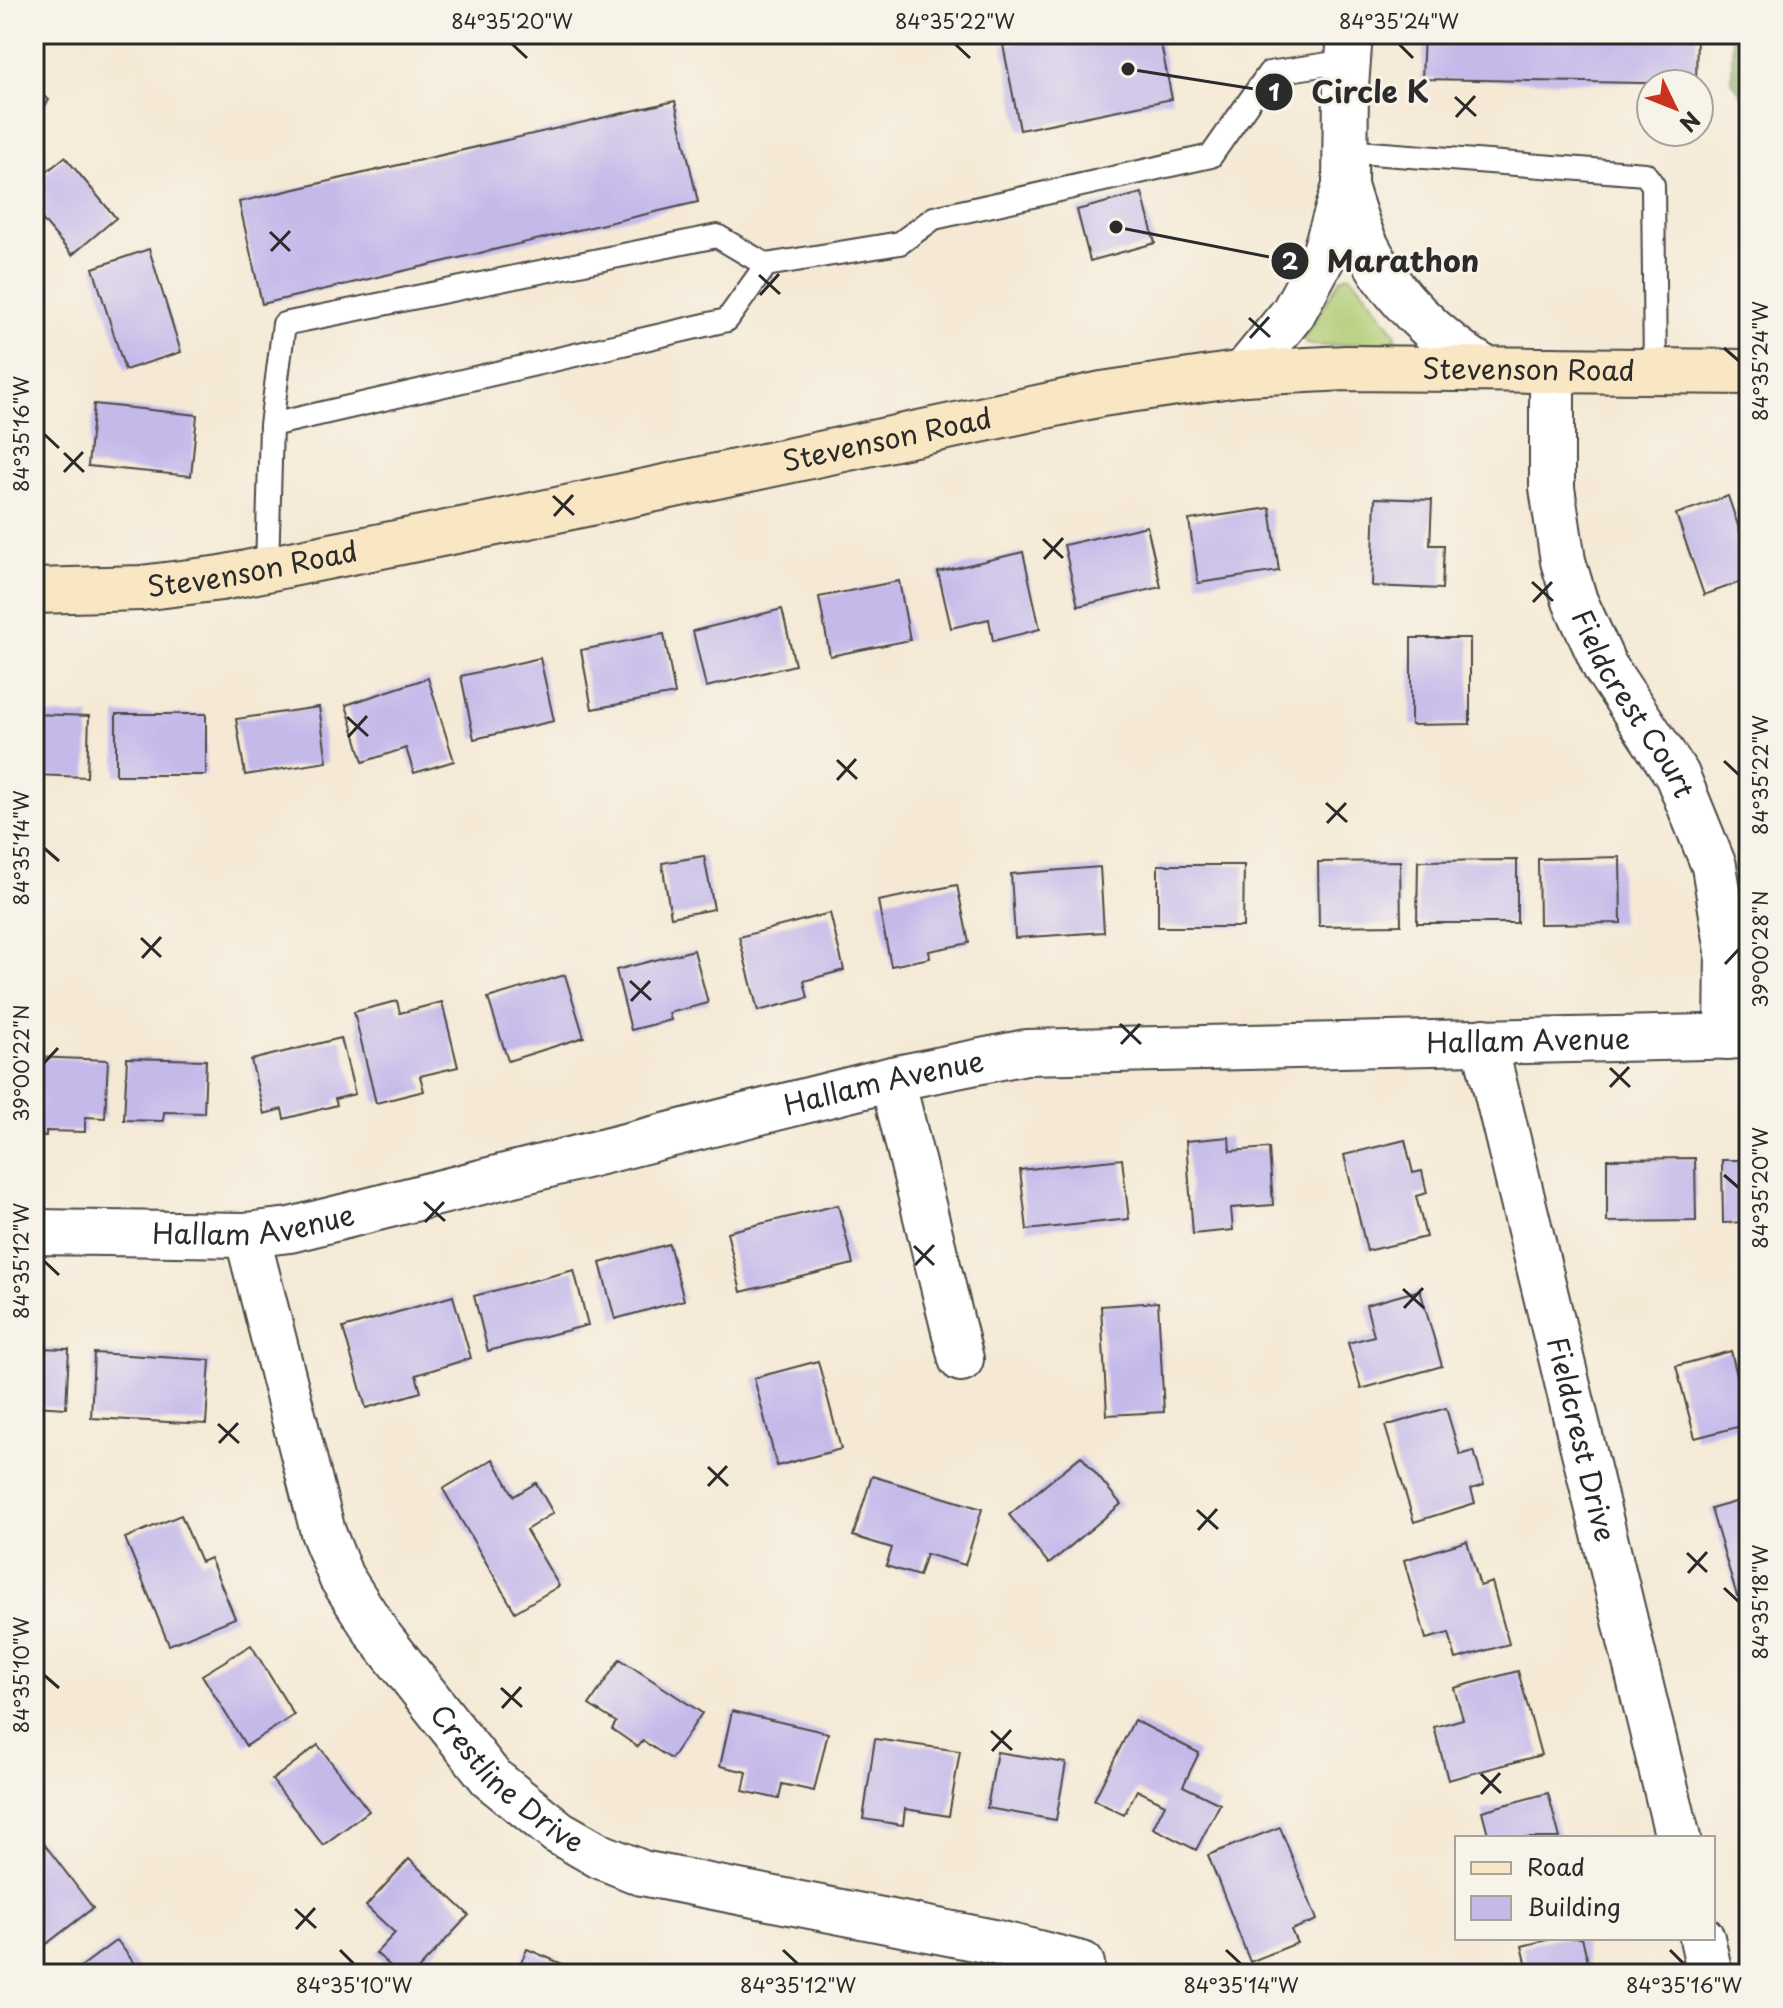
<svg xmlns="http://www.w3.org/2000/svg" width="1783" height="2008" font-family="'Playpen Sans',sans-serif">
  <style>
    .green { fill: #adc96f; stroke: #6c7a4d; stroke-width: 2 }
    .forest { fill: #8aad62; stroke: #5a6c46; stroke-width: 2 }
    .building { fill: #c5b9ea }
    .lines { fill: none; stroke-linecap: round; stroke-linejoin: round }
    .service-casing { stroke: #494844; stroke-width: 26 }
    .minor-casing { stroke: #494844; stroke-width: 48 }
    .secondary-casing { stroke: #494844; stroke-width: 48 }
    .service { stroke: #fff; stroke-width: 22 }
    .minor { stroke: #fff; stroke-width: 44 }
    .secondary { stroke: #f9e7c3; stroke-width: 44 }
    .ticks { fill: none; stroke: #2b2b2b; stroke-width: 3 }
    .labels { text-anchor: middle; stroke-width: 6; stroke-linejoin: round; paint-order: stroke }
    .street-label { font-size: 28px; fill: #2b2b2b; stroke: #f7f3e8 }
    .leader { fill: none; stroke: #2b2b2b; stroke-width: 3 }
    .callout-dot { fill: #2b2b2b; stroke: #f7f3e8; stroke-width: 3 }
    .mark-label { font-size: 24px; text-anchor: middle; font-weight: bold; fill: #fff }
    .callout-label { font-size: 30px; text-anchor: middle; font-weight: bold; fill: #2b2b2b; stroke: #f7f3e8; stroke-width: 6; stroke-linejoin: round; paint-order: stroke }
    .neatline { fill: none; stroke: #2b2b2b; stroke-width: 3 }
    .ticks-label { font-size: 20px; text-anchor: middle; fill: #2b2b2b }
  </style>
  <rect width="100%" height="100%" fill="#f7f3e8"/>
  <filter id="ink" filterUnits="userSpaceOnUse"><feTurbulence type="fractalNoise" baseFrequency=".0125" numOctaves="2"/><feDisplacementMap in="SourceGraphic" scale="16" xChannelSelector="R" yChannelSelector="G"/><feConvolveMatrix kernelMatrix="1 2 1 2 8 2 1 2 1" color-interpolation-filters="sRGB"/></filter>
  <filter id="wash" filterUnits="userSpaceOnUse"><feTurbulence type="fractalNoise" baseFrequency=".006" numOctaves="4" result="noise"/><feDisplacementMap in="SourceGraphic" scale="32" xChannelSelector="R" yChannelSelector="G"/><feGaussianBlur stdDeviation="1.8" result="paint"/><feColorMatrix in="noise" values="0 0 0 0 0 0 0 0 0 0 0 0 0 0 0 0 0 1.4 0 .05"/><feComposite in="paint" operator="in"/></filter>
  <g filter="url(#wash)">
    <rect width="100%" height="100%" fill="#f5e9d5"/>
    <!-- green -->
    <path class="green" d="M1349 275C1359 280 1384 320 1395 332L1396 338 1390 342 1318 346 1307 344 1303 339 1306 334 1341 278Z"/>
    <!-- forest -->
    <path class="forest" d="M1732 34H1749V105L1732 82Z"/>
    <g id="blocks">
      <!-- building -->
      <path class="building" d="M1060 34H1159L1172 99 1020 130 1003 45Z
        M1424 34H1697L1696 84 1422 79Z
        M34 89 49 100 34 120Z
        M675 101 698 202 262 304 239 202Z
        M65 157 116 218 72 255 34 210V182Z
        M1142 193 1155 243 1090 261 1077 210Z
        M149 249 181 352 125 370 93 268Z
        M94 404 197 415 191 476 88 466Z
        M1728 496 1744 543 1749 541V579L1704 595 1676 514Z
        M1375 498 1432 500 1430 545H1444L1442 589 1372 586Z
        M1270 508 1279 571 1198 583 1189 520Z
        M1147 526 1161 587 1078 606 1064 545Z
        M1023 552 1040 629 993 641 989 619 951 628 938 572Z
        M899 581 910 640 830 656 819 597Z
        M782 609 795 665 706 687 693 631Z
        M664 634 675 694 592 709 581 650Z
        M1411 638H1470V724L1411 725Z
        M540 658 554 721 474 739 461 676Z
        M428 678 454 761 414 773 406 748 363 762 346 705Z
        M319 707 327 762 245 775 236 719Z
        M34 714 89 716 87 777 34 775Z
        M116 714H206V775H116Z
        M704 856 714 909 671 917 662 863Z
        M1620 857 1621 923 1539 924 1538 859Z
        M1517 860V923H1417L1418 861Z
        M1400 861 1401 925 1319 926 1318 862Z
        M1158 865H1244L1243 927H1158Z
        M1100 867 1104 932 1015 938 1011 874Z
        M957 885 969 943 929 951 930 958 891 966 878 901Z
        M830 913 844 970 804 981 808 998 758 1011 739 937Z
        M694 950 708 1003 669 1013 671 1020 631 1030 616 970Z
        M565 975 584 1037 508 1061 488 998Z
        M397 1001 400 1013 442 1002 458 1067 420 1076 424 1091 376 1103 354 1012Z
        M341 1038 355 1094 335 1099 337 1105 284 1119 282 1109 264 1114 251 1060Z
        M34 1057 108 1060 105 1118 85 1117V1132L46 1131V1136H34Z
        M127 1058 206 1060 204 1113 164 1112 163 1121 124 1120Z
        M1229 1137 1230 1151 1269 1148 1273 1205 1231 1208 1233 1230 1193 1234 1186 1141Z
        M1405 1140 1413 1173 1422 1171 1427 1193 1416 1196 1426 1237 1367 1251 1344 1155Z
        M1695 1158 1696 1221 1607 1222V1159Z
        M1122 1159 1129 1219 1027 1230 1020 1170Z
        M1722 1160H1749V1222L1723 1223Z
        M838 1205 853 1264 741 1292 727 1232Z
        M669 1244 684 1300 615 1319 600 1263Z
        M574 1270 588 1325 488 1351 474 1296Z
        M1420 1290 1442 1366 1361 1389 1348 1343 1374 1336 1366 1305Z
        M453 1296 471 1358 416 1375 421 1392 366 1408 343 1328Z
        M1158 1302 1164 1412 1107 1415 1101 1306Z
        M34 1348 69 1349 66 1408 34 1406Z
        M1731 1351 1749 1424 1695 1438 1676 1366Z
        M94 1353 210 1360 206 1424 91 1418Z
        M818 1361 841 1449 777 1466 754 1378Z
        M1446 1408 1460 1455 1474 1451 1484 1485 1471 1489 1475 1503 1414 1522 1385 1426Z
        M1081 1456 1121 1504 1049 1564 1009 1515Z
        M493 1459 514 1496 536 1483 553 1513 526 1530 559 1586 515 1612 443 1489Z
        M872 1476 982 1509 965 1565 926 1554 919 1576 886 1566 892 1548 853 1536Z
        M1749 1498V1592L1737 1596 1711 1509Z
        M181 1515 201 1562 210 1558 235 1618 169 1645 125 1538Z
        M1467 1541 1480 1586 1492 1582 1509 1644 1456 1659 1449 1633 1426 1639 1404 1560Z
        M251 1645 294 1715 246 1746 202 1675Z
        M620 1659 702 1713 671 1759 643 1741 638 1747 612 1729 616 1722 589 1705Z
        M1518 1671 1541 1755 1448 1780 1434 1727 1463 1719 1454 1688Z
        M732 1711 828 1733 814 1791 782 1784 779 1799 743 1791 747 1772 720 1766Z
        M1134 1720 1199 1753 1183 1786 1220 1804 1196 1850 1153 1828 1165 1804 1137 1790 1124 1815 1094 1800Z
        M875 1739 960 1751 949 1816 905 1809 903 1825 863 1819Z
        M318 1745 369 1811 323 1845 272 1780Z
        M997 1752 1066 1763 1056 1820 987 1808Z
        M1548 1793 1560 1838H1489L1482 1811Z
        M1280 1827 1317 1920 1291 1930 1297 1943 1250 1962 1208 1855Z
        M42 1841 93 1908 45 1945 34 1931V1847Z
        M409 1859 469 1915 414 1974H399L376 1953 395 1933 366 1906Z
        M1555 1938H1582L1591 1974H1529L1522 1946Z
        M117 1940 142 1974H71Z
        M527 1949 586 1974H516Z"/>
    </g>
  </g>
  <g filter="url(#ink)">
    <use href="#blocks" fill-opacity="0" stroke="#494844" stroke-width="2"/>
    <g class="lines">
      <defs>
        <path id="service" d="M1345 151 1645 174 1653 185 1655 371
          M271 425 727 320 766 265
          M267 569 271 425 284 324 717 236 766 265 900 243 934 218 1211 156 1269 73 1348 61"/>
        <g id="minor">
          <path d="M1345 186C1351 206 1357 226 1366 245 1390 295 1438 340 1485 369"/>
          <path id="s1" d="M1552 370V488L1563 561 1575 601 1605 667 1677 775 1714 866 1728 951 1727 1037"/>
          <path d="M1244 373 1293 313 1323 257 1345 186 1346 86 1350 34"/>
          <path id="s2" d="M1484 1041 1678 1838"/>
          <path d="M892 1079 961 1359"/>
          <path id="s3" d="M34 1232 247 1235 290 1230 892 1079 1026 1052 1749 1036"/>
          <path id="s4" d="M247 1235 323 1532 341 1577 377 1633 492 1779 558 1832 600 1856 642 1873 994 1942 1082 1964"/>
          <path d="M1702 1938 1710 1974"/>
        </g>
        <g id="secondary">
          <path id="s5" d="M34 591 141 588 221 578 496 523 1102 394 1244 373 1347 368 1749 372"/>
        </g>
      </defs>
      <!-- service casing -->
      <use href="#service" class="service-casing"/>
      <!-- minor casing -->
      <use href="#minor" class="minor-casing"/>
      <!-- secondary casing -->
      <use href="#secondary" class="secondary-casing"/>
      <!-- service -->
      <use href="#service" class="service"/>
      <!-- minor -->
      <use href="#minor" class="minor"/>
      <!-- secondary -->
      <use href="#secondary" class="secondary"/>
    </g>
  </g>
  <!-- ticks -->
  <path class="ticks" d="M512 44 527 58M955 44 970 58M1399 44 1413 58M1455 97 1476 116M1456 117 1475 96M270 232 290 251M271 251 290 231M759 275 780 294M760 295 779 274M1249 318 1270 337M1250 338 1269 317M1724 348 1739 361M44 434 59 448M64 453 84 472M64 472 83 452M553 496 574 515M554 516 573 495M1043 539 1063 558M1044 559 1063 538M1532 582 1553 601M1533 602 1552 582M347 717 368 736M348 737 367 716M837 760 857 779M1724 761 1739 775M837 780 856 759M1326 803 1347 822M1327 823 1346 803M44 848 59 861M141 938 161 957M142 958 161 937M1725 964 1739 949M630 981 651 1000M631 1001 650 981M1120 1024 1141 1044M1121 1044 1140 1024M44 1063 58 1048M1610 1068 1630 1087M1610 1087 1629 1067M1724 1175 1739 1188M424 1202 445 1221M425 1222 444 1202M914 1246 934 1265M44 1261 59 1275M915 1265 934 1245M1403 1289 1424 1308M1404 1308 1423 1288M218 1424 239 1443M219 1443 238 1423M708 1467 728 1486M708 1486 727 1466M1197 1510 1218 1529M1198 1530 1217 1509M1687 1553 1707 1572M1688 1573 1707 1552M1724 1588 1739 1602M44 1675 59 1688M501 1688 522 1707M502 1708 521 1687M991 1731 1012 1750M992 1751 1011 1730M1481 1774 1501 1793M1481 1794 1500 1773M295 1909 316 1928M296 1929 315 1908M340 1950 354 1964M783 1950 798 1964M1226 1950 1241 1964M1670 1950 1684 1964"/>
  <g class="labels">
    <!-- street labels -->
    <g class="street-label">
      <text dy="10" stroke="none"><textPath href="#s5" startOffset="1516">Stevenson Road</textPath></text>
      <text dy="10" stroke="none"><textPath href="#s5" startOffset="868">Stevenson Road</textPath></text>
      <text dy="10" stroke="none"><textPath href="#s5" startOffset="220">Stevenson Road</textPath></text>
      <text dy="10" stroke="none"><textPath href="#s1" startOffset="352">Fieldcrest Court</textPath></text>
      <text dy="10" stroke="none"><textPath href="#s3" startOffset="1516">Hallam Avenue</textPath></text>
      <text dy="10" stroke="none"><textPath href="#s3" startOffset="868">Hallam Avenue</textPath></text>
      <text dy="10" stroke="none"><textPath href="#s3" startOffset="220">Hallam Avenue</textPath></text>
      <text dy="10" stroke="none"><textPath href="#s2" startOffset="410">Fieldcrest Drive</textPath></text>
      <text dy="10" stroke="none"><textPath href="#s4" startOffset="618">Crestline Drive</textPath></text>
    </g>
  </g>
  <!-- callouts -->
  <path class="leader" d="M1128 69L1274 92M1116 227L1290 261"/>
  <g class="callout-dot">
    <circle cx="1128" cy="69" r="8"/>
    <circle cx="1116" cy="227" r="8"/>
    <circle cx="1274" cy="92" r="20"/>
    <circle cx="1290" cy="261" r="20"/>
  </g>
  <g class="mark-label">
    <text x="1274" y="101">1</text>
    <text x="1290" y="270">2</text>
  </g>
  <g class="callout-label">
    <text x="1370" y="103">Circle K</text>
    <text x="1403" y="272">Marathon</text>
  </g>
  <!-- margin -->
  <rect width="1783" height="2008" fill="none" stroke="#f7f3e8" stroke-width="88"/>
  <!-- legend -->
  <rect x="1455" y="1836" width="260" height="104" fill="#f7f3e8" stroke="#a5a39c" stroke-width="2"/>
  <rect x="1471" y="1862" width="40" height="12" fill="#f9e7c3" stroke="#a5a39c" stroke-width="2"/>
  <text x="1527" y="1876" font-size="24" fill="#2b2b2b">Road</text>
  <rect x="1471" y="1896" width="40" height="24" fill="#c5b9ea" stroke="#a5a39c" stroke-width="2"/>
  <text x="1527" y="1916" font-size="24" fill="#2b2b2b">Building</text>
  <!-- north arrow -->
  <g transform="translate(1675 108) rotate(133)"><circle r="38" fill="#f7f3e8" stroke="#a5a39c" stroke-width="2"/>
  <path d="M0-6L14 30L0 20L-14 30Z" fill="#c8321e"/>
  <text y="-12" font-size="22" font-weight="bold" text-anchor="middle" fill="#2b2b2b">N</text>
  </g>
  <rect x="44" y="44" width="1695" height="1920" class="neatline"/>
  <g class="ticks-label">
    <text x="512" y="29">84°35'20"W</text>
    <text x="955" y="29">84°35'22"W</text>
    <text x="1399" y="29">84°35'24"W</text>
    <text transform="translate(1761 361) rotate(-90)" y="7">84°35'24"W</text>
    <text transform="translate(22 434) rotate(-90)" y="7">84°35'16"W</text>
    <text transform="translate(1761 775) rotate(-90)" y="7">84°35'22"W</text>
    <text transform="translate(22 848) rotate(-90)" y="7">84°35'14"W</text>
    <text transform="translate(1761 949) rotate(-90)" y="7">39°00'28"N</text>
    <text transform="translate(22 1063) rotate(-90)" y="7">39°00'22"N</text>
    <text transform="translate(1761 1188) rotate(-90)" y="7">84°35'20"W</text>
    <text transform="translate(22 1261) rotate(-90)" y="7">84°35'12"W</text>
    <text transform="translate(1761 1602) rotate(-90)" y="7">84°35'18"W</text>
    <text transform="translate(22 1675) rotate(-90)" y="7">84°35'10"W</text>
    <text x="354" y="1993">84°35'10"W</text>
    <text x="798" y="1993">84°35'12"W</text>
    <text x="1241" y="1993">84°35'14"W</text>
    <text x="1684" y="1993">84°35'16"W</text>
  </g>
</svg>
